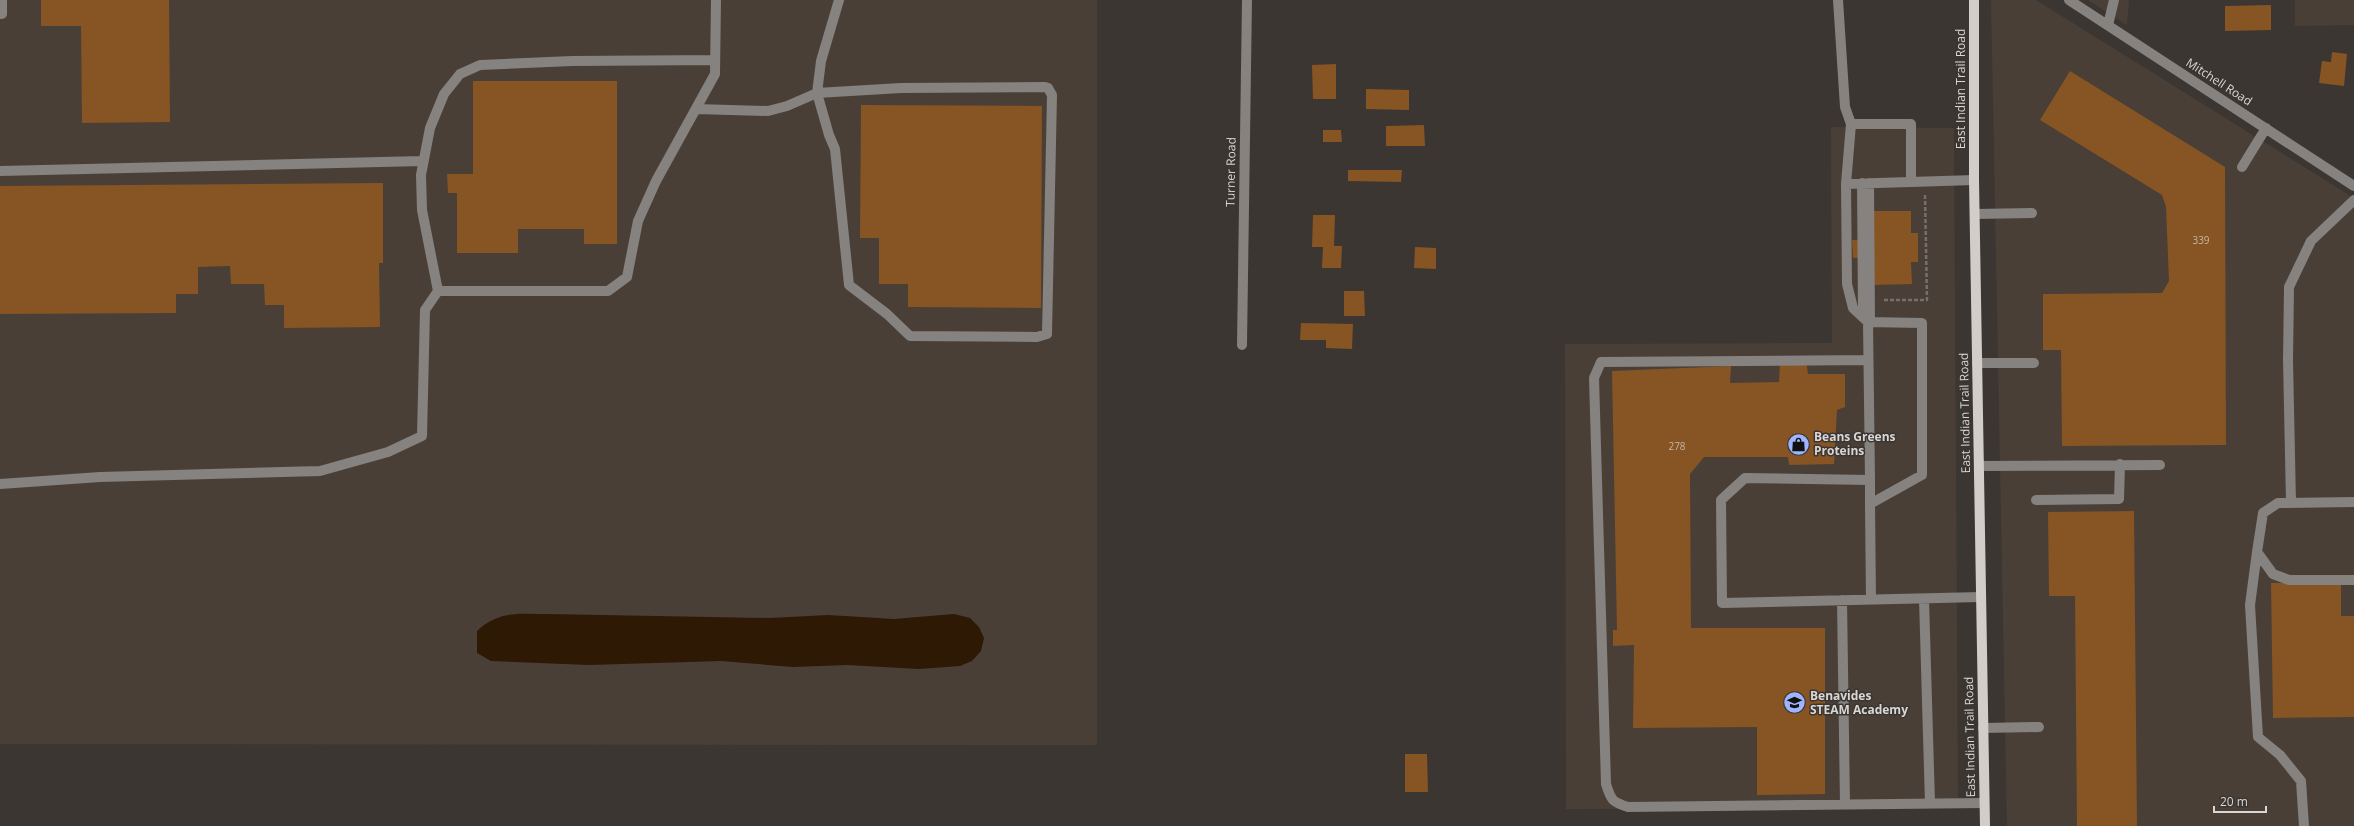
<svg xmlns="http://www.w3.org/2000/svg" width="2354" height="826" font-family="'Open Sans',sans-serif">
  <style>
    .built { fill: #493f37 }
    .water { fill: #2e1905 }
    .building { fill: #875423 }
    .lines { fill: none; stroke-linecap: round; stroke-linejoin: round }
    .path { stroke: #75706d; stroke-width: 2.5; stroke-dasharray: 4 2; stroke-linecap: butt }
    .minor { stroke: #858280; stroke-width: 10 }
    .major { stroke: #d3cdc9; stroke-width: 10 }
    .labels { text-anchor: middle; stroke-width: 3; stroke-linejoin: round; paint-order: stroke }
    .number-label { font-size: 10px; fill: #c4b6a7 }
    .street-label { font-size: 12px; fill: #d9d6d3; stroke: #3b3632 }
    .poi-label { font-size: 12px; font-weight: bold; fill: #d9d6d3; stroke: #3b3632; text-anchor: start }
  </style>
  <rect width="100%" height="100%" fill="#3b3632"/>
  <!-- built -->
  <path class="built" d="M0 0H1097V745L0 744Z
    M1991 0H2036L2354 198V826H2007Z
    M2088 0H2129L2127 25Z
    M2295 0H2354V25L2295 26Z
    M1831 127 1954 128 1958 808 1566 809 1565 344 1832 343Z"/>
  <!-- water -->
  <path class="water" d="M548 614 770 618 828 615 894 619 954 614 970 618 979 627 984 638 981 651 972 661 960 666 919 669 848 665 793 667 721 661 589 665 491 661 477 653V631C499 610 520 614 548 614Z"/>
  <!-- building -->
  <path class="building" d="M41 0H169L170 122 82 123 81 26H41Z
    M2271 5V30L2225 31V6Z
    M2332 52 2347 54 2344 86 2319 83 2322 61 2331 62Z
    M1336 64V99H1313L1312 65Z
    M2070 71 2225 167 2226 445 2062 446 2061 350H2043V294L2162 293 2169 281 2166 207 2162 195 2040 120Z
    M473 81H617V244H584V229H518V253H457V193H448L447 174H473Z
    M1366 89 1409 90V110L1366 109Z
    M861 105 1042 106 1041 308 908 307V284H879V238H860Z
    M1424 125 1425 146H1386V126Z
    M1323 130H1341L1342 142H1323Z
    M1348 170H1402L1401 182 1348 181Z
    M383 183V263H379L380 327 284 328V305H265L264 284H231L230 266 198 267V294H176V313L0 314V186Z
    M1873 211H1911V233H1918V262H1911L1912 284 1873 285V257L1853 258 1852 240H1873Z
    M1313 215H1335L1334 246H1342L1341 268H1322L1323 247H1312Z
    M1415 247 1436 248V269L1414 268Z
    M1344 291H1364L1365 316H1344Z
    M1301 323 1353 324 1352 349 1326 348V340H1300Z
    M1806 360 1808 374H1845V407L1837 410 1834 464 1789 465 1788 457H1704L1690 474 1691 628H1825V794L1757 795V727L1633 728 1634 645 1613 646V630H1617L1612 371 1731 366 1730 383 1779 382 1780 362Z
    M2134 511 2137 826H2077L2075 596H2049L2048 512Z
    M2341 582V616H2354V717L2273 718 2271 583Z
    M1405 754H1427L1428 792H1405Z"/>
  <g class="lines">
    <!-- path -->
    <path class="path" d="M1884 300H1927L1925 195"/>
    <!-- minor -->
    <path class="minor" d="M1838 0 1845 107 1851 124
      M2069 0 2354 186
      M0 14H2V0
      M2108 25 2114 0
      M1045 87 1048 88 1052 95 1047 334 1037 337 910 336 887 314 849 285 835 149 829 135 817 93 901 88Z
      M696 109 768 111 787 106 817 93 821 61 839 0
      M2242 167 2266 128
      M0 171 423 161
      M1862 183 1863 311
      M1869 183 1870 322
      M1846 184 1851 124H1911V181
      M1975 214 2032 213
      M438 291 422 210 421 175 430 128 444 94 460 74 480 65 572 61 715 60
      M1868 322 1870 480 1745 478 1721 500 1722 603 1981 597
      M1242 345 1247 0
      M1868 360 1601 362 1594 378 1606 784C1611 800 1612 802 1628 807L1984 803
      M1977 363H2034
      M1979 466 2160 465
      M1870 480V504
      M0 484 100 477 320 471 388 452 422 436 425 310 438 291H608L627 277 638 221 656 181 715 74 716 0
      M2036 500 2119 499 2120 464
      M2354 502 2278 503 2263 513 2257 552 2273 574 2289 580H2354
      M2291 503 2288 360 2289 287 2311 241 2354 200
      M2257 552 2250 605 2258 737 2280 755 2301 781 2304 826
      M1924 599 1930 803
      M1842 600 1845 804
      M1871 600 1870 504 1922 475V323L1868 322 1853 308 1847 284 1846 184 1974 180
      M1983 728 2039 727"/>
    <!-- major -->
    <path class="major" d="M1974 0V180L1985 826"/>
  </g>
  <!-- icons -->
  <defs>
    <symbol id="shop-disc" viewBox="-11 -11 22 22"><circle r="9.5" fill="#9eb4fd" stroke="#3b3632"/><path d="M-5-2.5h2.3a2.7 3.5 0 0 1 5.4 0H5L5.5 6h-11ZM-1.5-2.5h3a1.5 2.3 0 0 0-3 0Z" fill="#111"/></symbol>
    <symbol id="school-disc" viewBox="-11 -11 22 22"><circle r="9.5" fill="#9eb4fd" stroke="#3b3632"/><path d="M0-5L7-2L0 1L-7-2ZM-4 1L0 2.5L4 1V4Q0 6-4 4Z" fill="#111"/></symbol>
  </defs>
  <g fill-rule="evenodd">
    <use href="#shop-disc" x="1786" y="432" width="25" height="25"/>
    <use href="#school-disc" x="1782" y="690" width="25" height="25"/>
  </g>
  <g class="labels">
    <!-- number labels -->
    <g class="number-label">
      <text x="2201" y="244">339</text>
      <text x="1677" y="450">278</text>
    </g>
    <!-- street labels -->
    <g class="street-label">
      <text transform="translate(2219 82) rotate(33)" y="4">Mitchell Road</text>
      <text transform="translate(1961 89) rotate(-90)" y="4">East Indian Trail Road</text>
      <text transform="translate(1231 172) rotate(-89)" y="4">Turner Road</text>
      <text transform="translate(1965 413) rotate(-91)" y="4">East Indian Trail Road</text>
      <text transform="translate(1970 737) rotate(-91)" y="4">East Indian Trail Road</text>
    </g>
    <!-- poi labels -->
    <g class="poi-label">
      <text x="1814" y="441">Beans Greens<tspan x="1814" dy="14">Proteins</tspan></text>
      <text x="1810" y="700">Benavides<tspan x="1810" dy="14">STEAM Academy</tspan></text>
    </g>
  </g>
  <!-- scale -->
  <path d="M2214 806v6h52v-6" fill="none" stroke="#d9d6d3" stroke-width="2"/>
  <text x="2220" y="806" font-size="12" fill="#d9d6d3" stroke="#3b3632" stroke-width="3" paint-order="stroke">20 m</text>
</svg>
